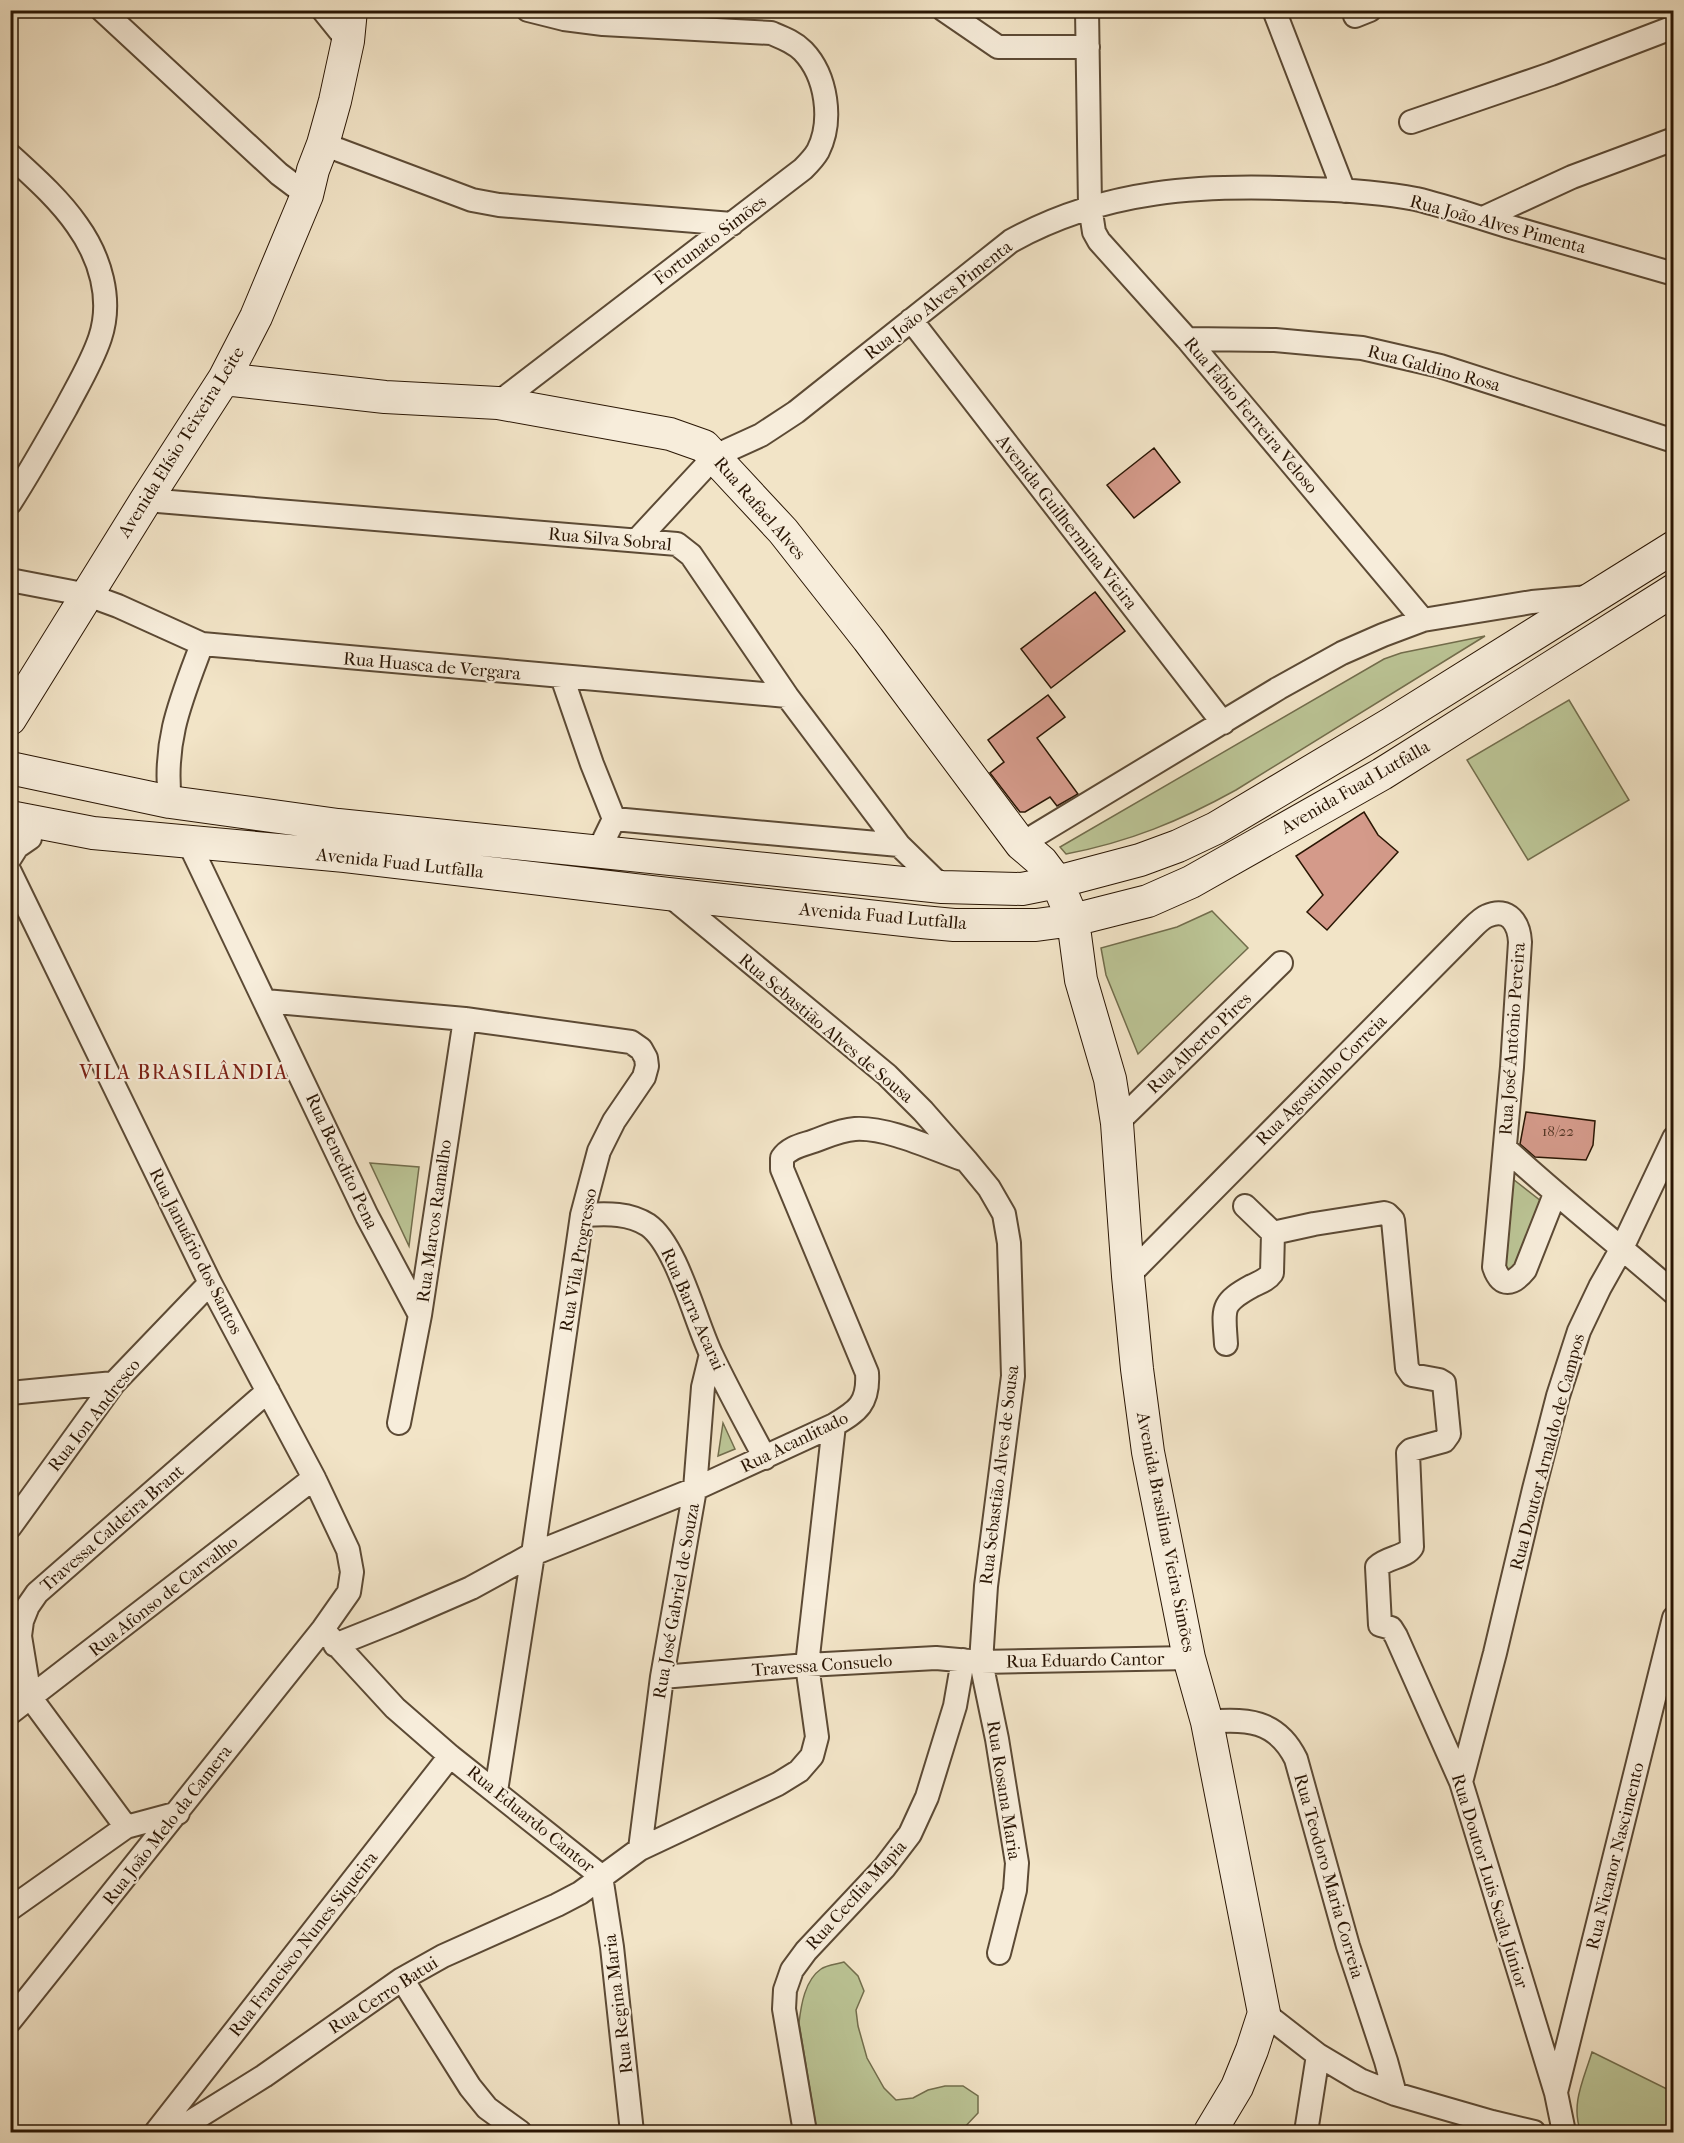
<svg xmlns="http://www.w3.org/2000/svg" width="1684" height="2143" font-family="'IM FELL French Canon',serif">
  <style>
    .green { fill: #bbc495; stroke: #726d4c; stroke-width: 1.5 }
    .building { fill: #d49a8a; stroke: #2a1604; stroke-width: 1.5 }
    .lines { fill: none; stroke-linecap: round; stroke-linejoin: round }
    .street-casing { stroke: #5c4a35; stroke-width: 26 }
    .secondary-casing { stroke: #2a1604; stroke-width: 34 }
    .street { stroke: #f7eddb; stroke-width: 22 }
    .secondary { stroke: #f7eddb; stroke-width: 32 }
    .labels { text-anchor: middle; stroke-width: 4.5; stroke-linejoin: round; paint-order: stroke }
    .number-label { font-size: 15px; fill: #543726 }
    .street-label { font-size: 18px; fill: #2a1604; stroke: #f7eddb }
    .neighbourhood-label { font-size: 20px; letter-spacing: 1.5px; fill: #7a1f14; stroke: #f7eddb }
  </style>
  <rect width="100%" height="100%" fill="#f2e4c7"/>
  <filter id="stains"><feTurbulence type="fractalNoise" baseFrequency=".00333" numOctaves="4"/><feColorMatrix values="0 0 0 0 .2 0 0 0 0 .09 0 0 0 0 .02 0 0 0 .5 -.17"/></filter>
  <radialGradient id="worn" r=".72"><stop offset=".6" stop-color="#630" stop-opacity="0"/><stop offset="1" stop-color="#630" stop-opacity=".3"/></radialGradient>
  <!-- green -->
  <path class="green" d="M1485 636 1236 790C1180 821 1129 842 1066 854L1060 847 1384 659 1401 653Z
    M1569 700 1629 800 1528 860 1467 760Z
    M1212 911 1248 948 1138 1054 1106 975 1101 948 1177 927Z
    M370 1163 419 1167 409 1246Z
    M1509 1176 1541 1201 1525 1262 1505 1274Z
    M723 1423 735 1449 718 1456Z
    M844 1962 858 1976 864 1991 856 2010 858 2026 867 2058 884 2088 896 2100 913 2098 928 2090 945 2086H963L978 2096V2113L960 2132H817L799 2023C801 2005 805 1980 821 1969 826 1965 837 1964 844 1962Z
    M1592 2052 1673 2092V2132H1581C1570 2105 1584 2079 1592 2052Z"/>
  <!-- building -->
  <path class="building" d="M1154 448 1180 482 1134 518 1107 485Z
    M1095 592 1125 631 1051 688 1021 649Z
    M1048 695 1065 717 1037 738 1078 794 1057 806 1050 797 1025 812H1020L990 773 1004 762 988 740Z
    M1364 812 1378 835 1398 852 1327 930 1307 912 1323 895 1296 856Z
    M1526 1112 1595 1121 1593 1145 1586 1160 1535 1157 1520 1144Z"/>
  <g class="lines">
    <defs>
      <path id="street" d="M102 10 279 174 307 195
        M323 10 348 41
        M944 10 998 47H1088
        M1087 10 1090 206 1094 232 1099 241 1187 339 1423 620
        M1274 10 1344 191
        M1355 16 1370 10
        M1411 122 1551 74 1674 27
        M323 144 472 200 499 205 732 224
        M10 155C34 177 59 199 77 225 100 257 113 299 100 338 92 362 78 385 66 408 48 440 30 472 10 503
        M1483 218 1572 177 1674 139
        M911 320 1223 723
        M1187 339 1275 340 1362 348 1440 366 1674 441
        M498 403 803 169C808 164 814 158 818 151 833 121 827 76 803 51 794 42 783 38 771 33L603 24 564 19 528 10
        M146 500 677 544 691 555 787 696 899 845 942 887
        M637 540 715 456 761 435 796 412 1011 241C1105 189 1202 184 1307 189 1343 190 1381 192 1416 199 1446 206 1477 217 1507 226 1563 242 1618 258 1674 274
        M10 580 88 595 118 606 202 644 787 696
        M562 677 592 764 614 819
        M170 802C163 740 181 700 202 644
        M189 843 367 1216 420 1315
        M1021 844 1279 688 1342 653 1383 635 1423 620 1532 602 1589 597
        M598 852 614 819 899 845
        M10 858 17 847 30 838
        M10 872 210 1283 314 1478 348 1550 352 1572 349 1592 323 1629 10 2021
        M668 894 887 1075 923 1111 966 1160 989 1188 1004 1214 1009 1243 1013 1376 986 1586 981 1662 997 1739 1017 1863 1015 1890 999 1953
        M265 1001 465 1019 631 1042 641 1049 646 1058 647 1066 644 1077 614 1121 599 1151 582 1215 533 1554 496 1791
        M1117 1123 1281 963
        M1505 1148C1559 1198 1618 1244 1674 1293
        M1245 1206 1273 1233
        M582 1215C605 1214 628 1212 648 1225 677 1245 696 1324 712 1356 728 1390 747 1424 765 1458
        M1128 1276 1472 928C1476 924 1482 918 1487 916 1509 906 1519 924 1520 942L1512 1067 1494 1267C1501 1288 1513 1285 1525 1270L1555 1194
        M1226 1344C1224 1309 1219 1304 1252 1286 1260 1282 1267 1280 1272 1273L1273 1233 1314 1224 1384 1213 1387 1214 1393 1220 1407 1368 1412 1375 1439 1380 1444 1383 1449 1434 1444 1441 1411 1450 1408 1453 1412 1547C1405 1558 1387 1557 1377 1567L1380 1625 1391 1628 1396 1636 1461 1782 1556 2093 1564 2132
        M10 1393 114 1383
        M399 1423 420 1315 465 1019
        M10 1527 114 1383 210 1283
        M326 1633 395 1708 450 1756 601 1876
        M335 1645 395 1621 471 1588 533 1554 695 1489 834 1425C858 1411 869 1403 867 1373L782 1169V1158C789 1147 803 1145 814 1141 828 1136 840 1130 855 1129 887 1127 931 1148 962 1159
        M662 1677 807 1665 936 1658 981 1662 1189 1658
        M10 1713 314 1478
        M1207 1722C1246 1718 1277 1720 1296 1759L1348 1946 1386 2061 1395 2094
        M1461 1782 1495 1653 1534 1489 1558 1396 1579 1331 1600 1287 1622 1248 1674 1138
        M126 1827 30 1697 20 1636 22 1621 28 1606 37 1593 268 1391
        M640 1849 662 1677 695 1489 703 1387 711 1354
        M601 1876 612 1947 632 2132
        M10 1909 126 1827 178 1813
        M402 1979 470 2087 487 2108 520 2132
        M1264 2013 1318 2055 1360 2080 1395 2094 1492 2122 1534 2132
        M1556 2092 1674 1618
        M156 2132 450 1756
        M174 2132 264 2076 402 1979 443 1956 557 1905 580 1893 640 1849 778 1784 799 1771 812 1756 817 1737 807 1665 834 1425
        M805 2132 784 2009 785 1990 792 1970 806 1951 884 1868 910 1834 927 1797 955 1706 963 1660
        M1306 2132 1318 2055"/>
      <path id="secondary" d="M224 379 385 397 498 403 670 434 704 446 783 531 868 639 1021 844 1042 862 1057 882 1073 920 1081 980 1110 1079 1117 1123 1128 1276 1137 1369 1148 1452 1189 1658 1207 1722 1264 2013 1252 2050 1237 2087 1210 2132
        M10 719 146 500 224 379 256 317 307 195 313 170 323 144 335 101 348 41 351 10
        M10 768 170 802 338 825 942 887 1022 889 1057 882 1140 860 1178 846 1216 828 1392 723 1674 547
        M10 817 93 833 345 856 668 894 922 922 954 925H1036L1073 920 1148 901 1191 882 1382 774 1674 590"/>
    </defs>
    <!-- street casing -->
    <use href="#street" class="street-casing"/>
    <!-- secondary casing -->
    <use href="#secondary" class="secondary-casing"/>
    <!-- street -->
    <use href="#street" class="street"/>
    <!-- secondary -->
    <use href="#secondary" class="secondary"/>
  </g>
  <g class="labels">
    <!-- number labels -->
    <g class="number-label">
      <text x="1558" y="1136">18/22</text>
    </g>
    <!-- street labels -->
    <g class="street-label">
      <text transform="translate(1498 224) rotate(15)" y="6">Rua João Alves Pimenta</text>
      <text transform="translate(710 240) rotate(-37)" y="6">Fortunato Simões</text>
      <text transform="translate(938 300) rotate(-38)" y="6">Rua João Alves Pimenta</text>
      <text transform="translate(1434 368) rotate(15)" y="6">Rua Galdino Rosa</text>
      <text transform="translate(1251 415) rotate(50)" y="6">Rua Fábio Ferreira Veloso</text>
      <text transform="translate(181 442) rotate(-58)" y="6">Avenida Elísio Teixeira Leite</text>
      <text transform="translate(760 508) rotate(49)" y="6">Rua Rafael Alves</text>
      <text transform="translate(1067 522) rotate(52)" y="6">Avenida Guilhermina Vieira</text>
      <text transform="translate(610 539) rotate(5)" y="6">Rua Silva Sobral</text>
      <text transform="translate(432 666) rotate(5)" y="6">Rua Huasca de Vergara</text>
      <text transform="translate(1355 787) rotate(-30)" y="6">Avenida Fuad Lutfalla</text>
      <text transform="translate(400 863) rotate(6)" y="6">Avenida Fuad Lutfalla</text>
      <text transform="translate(883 916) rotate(5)" y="6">Avenida Fuad Lutfalla</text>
      <text transform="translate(826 1028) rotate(40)" y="6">Rua Sebastião Alves de Sousa</text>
      <text transform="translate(1512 1039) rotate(-86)" y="6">Rua José Antônio Pereira</text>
      <text transform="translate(1199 1043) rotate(-44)" y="6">Rua Alberto Pires</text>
      <text transform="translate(1321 1080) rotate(-45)" y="6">Rua Agostinho Correia</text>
      <text transform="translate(342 1161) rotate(65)" y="6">Rua Benedito Pena</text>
      <text transform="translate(434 1221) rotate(-82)" y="6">Rua Marcos Ramalho</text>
      <text transform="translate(196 1251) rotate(63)" y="6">Rua Januário dos Santos</text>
      <text transform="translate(578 1260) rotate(-80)" y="6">Rua Vila Progresso</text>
      <text transform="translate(693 1309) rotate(66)" y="6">Rua Barra Acarai</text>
      <text transform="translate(94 1415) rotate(-52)" y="6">Rua Ion Andresco</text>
      <text transform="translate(794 1442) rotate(-26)" y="6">Rua Acanlitado</text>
      <text transform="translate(1547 1452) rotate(-75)" y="6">Rua Doutor Arnaldo de Campos</text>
      <text transform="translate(999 1475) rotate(-83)" y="6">Rua Sebastião Alves de Sousa</text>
      <text transform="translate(112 1528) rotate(-41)" y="6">Travessa Caldeira Brant</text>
      <text transform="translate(1166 1532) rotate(79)" y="6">Avenida Brasilina Vieira Simões</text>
      <text transform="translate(163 1596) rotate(-38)" y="6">Rua Afonso de Carvalho</text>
      <text transform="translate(676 1601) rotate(-80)" y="6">Rua José Gabriel de Souza</text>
      <text transform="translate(1085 1660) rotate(-1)" y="6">Rua Eduardo Cantor</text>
      <text transform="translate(822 1665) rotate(-4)" y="6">Travessa Consuelo</text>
      <text transform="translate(1004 1790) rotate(81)" y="6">Rua Rosana Maria</text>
      <text transform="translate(531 1819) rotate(39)" y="6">Rua Eduardo Cantor</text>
      <text transform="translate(167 1825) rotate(-52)" y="6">Rua João Melo da Camera</text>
      <text transform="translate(1615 1856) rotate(-76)" y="6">Rua Nicanor Nascimento</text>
      <text transform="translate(1329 1876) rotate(74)" y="6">Rua Teodoro Maria Correia</text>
      <text transform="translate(1490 1881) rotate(73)" y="6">Rua Doutor Luis Scala Júnior</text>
      <text transform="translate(856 1895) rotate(-48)" y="6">Rua Cecília Mapia</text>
      <text transform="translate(303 1944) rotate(-52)" y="6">Rua Francisco Nunes Siqueira</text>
      <text transform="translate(383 1995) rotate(-33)" y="6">Rua Cerro Batui</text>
      <text transform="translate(618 2004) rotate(-97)" y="6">Rua Regina Maria</text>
    </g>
    <!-- neighbourhood labels -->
    <g class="neighbourhood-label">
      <text x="184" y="1079">VILA BRASILÂNDIA</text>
    </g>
  </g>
  <!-- margin -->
  <rect width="1684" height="2143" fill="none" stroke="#f2e4c7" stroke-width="36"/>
  <rect x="12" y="12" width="1660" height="2119" fill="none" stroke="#2a1604" stroke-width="3"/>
  <rect x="18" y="18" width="1648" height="2107" fill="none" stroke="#2a1604" stroke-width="1.5"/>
  <rect width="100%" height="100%" filter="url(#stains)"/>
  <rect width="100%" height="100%" fill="url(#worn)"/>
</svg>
